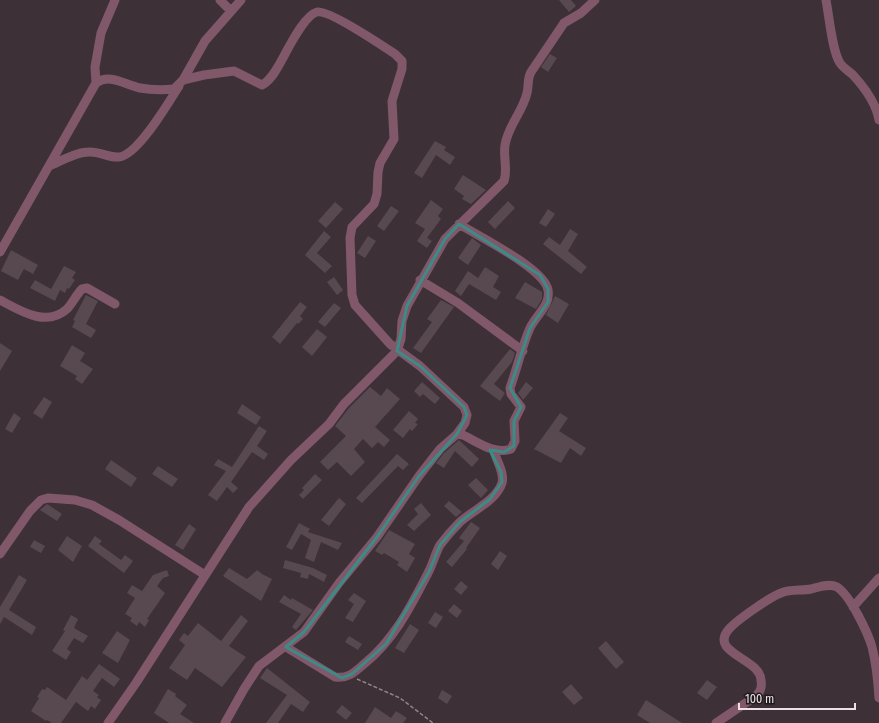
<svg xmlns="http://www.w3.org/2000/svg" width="879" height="723" font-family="'Fira Sans Condensed',sans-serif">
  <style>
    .building { fill: #584950 }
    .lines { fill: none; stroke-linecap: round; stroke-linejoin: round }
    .path { stroke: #91858a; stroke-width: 1.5; stroke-dasharray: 4 2; stroke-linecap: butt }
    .street { stroke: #80586a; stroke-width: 9 }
    .marked { fill: none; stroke: #3b8c86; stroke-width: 3; stroke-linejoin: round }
  </style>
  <rect width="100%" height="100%" fill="#3d3036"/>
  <!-- building -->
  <path class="building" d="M559 0H571L576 6 569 12Z
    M550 54 557 58 548 72 541 67Z
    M435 141 446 147 444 150 455 157 450 165 436 155 422 178 414 173Z
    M463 175 486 190 471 204 462 199 464 196 454 189Z
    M431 200 443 209 438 216 441 219 427 238 432 241 427 248 417 241 425 229 415 223Z
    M508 201 515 208 495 229 488 222Z
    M335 202 343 209 326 228 318 221Z
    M391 206 399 211 384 231 377 226Z
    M548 209 555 214 546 227 539 223Z
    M570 229 578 234 568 251 587 267 581 274 543 244 549 237 560 245Z
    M324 231 331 237 317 253 332 266 325 273 305 255Z
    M368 236 376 241 365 258 357 253Z
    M472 238 481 245 468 265 458 258Z
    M11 250 38 265 33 274 24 269 18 280 1 271Z
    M64 266 76 272 72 278 75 280 69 289 67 288 65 293 60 290 55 301 30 288 35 280 51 289Z
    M485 267 499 276 493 287 501 292 496 300 469 284 461 296 455 291 468 271 478 278Z
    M334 277 343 290 337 295 327 282Z
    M525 282 542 292V299L536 309 515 298Z
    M86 295 98 301 86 324 96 330 91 338 72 327 75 321 73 320Z
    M555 296 569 304 558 323 546 315Z
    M441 300 454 307 421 353 413 348 432 322 427 319Z
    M300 302 307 307 300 316 303 319 298 324 297 323 280 344 272 337Z
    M334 303 341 308 325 327 318 322Z
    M317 329 327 337 312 356 302 347Z
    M0 343 12 351 0 371Z
    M72 345 85 353 80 361 93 369 82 384 75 379 77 376 60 366Z
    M510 349 515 353 512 362 494 384 505 393 500 401 480 386Z
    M422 382 440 398 435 404 423 394 420 397 414 391Z
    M526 382 533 388 523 400 518 393Z
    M370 387 381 396 387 388 400 399 375 427 390 440 384 447 378 442 372 448 363 439 354 449 365 462 351 476 337 462 328 470 320 462 346 436 335 426 349 408Z
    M44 397 52 402 42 419 33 413Z
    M242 404 261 417 256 425 237 413Z
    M409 411 418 419 415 423 418 424 412 431 410 429 403 438 393 430Z
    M14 413 21 418 12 433 5 429Z
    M560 413 568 418 559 431 586 448 581 456 570 448 561 463 534 449Z
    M259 426 267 431 257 446 268 454 264 460 252 452 231 482 238 488 233 493 227 487 217 501 208 495 226 471 214 465 218 459 232 467Z
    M459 440 479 459 472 467 455 451 444 468 436 463 444 453Z
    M397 454 409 464 403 470 398 466 362 503 356 498Z
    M111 460 137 478 131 487 105 469Z
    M158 466 178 479 172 487 152 474Z
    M315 474 322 480 303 499 299 495 304 490 302 488Z
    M476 478 488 490 481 498 468 485Z
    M339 498 346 504 329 526 321 520Z
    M449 501 462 512 456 517 444 506Z
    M421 503 431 515 414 531 407 525 418 514 414 509Z
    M47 504 62 514 57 521 40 510Z
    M471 522 480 528 466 548 467 549 452 567 446 562 464 541 459 538Z
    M299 523 310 529 308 532 342 543 338 550 321 542 314 562 305 558 311 540 301 534 292 550 286 547Z
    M189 524 196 529 183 550 175 545Z
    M389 530 415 544 409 554 415 558 407 572 397 565 399 562 384 553 382 555 375 551Z
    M67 536 82 546 73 562 58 550Z
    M95 536 102 541 99 544 121 560 125 555 133 561 124 573 88 546Z
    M34 540 45 546 41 553 30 547Z
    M500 551 507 556 498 570 491 564Z
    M285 560 313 568 327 575 324 582 309 574 308 579 300 577 301 573 283 568Z
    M229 568 247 579 257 570 262 574 272 579 261 601 223 576Z
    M167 570 169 576 163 578 157 586 165 593 147 619 149 620 145 627 139 622 137 626 130 621 132 618 125 614 135 598 127 593 132 585 142 591 153 575Z
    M19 575 27 580 9 610 36 627 32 635 4 617 0 624V607Z
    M461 581 468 587 461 595 454 589Z
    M354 593 366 601 353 622 345 618 354 604 348 600Z
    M284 595 291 600 292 598 313 610 296 630 292 627 301 614 279 602Z
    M454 604 462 611 457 618 448 611Z
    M435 612 443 617 436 628 428 623Z
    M71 615 78 619 74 628 88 636 83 643 74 638 67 649 71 652 66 660 52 651 65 631 63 630Z
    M241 615 248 621 229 646 246 657 222 687 195 668 187 680 169 668 185 645 179 640 184 633 188 636 198 623 221 641Z
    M410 624 419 630 404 653 395 648Z
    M117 631 130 640 118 663 102 653Z
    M349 636 362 644 358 650 345 642Z
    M606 641 624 662 616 669 598 648Z
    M99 664 120 679 114 687 102 678 93 691 99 695 97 697 101 700 95 709 91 706 88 711 76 702 61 723H52L47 720 46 721 31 711 39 698 37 697 42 689 45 690 47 687 66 700 82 676 87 680Z
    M267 668 310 702 303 712 291 704 278 723H266L287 695 260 678Z
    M707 680 717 687 707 700 697 693Z
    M571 684 583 698 574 705 562 692Z
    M168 689 176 694 175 696 187 705 180 714 194 723H169L154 713Z
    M442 690 452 696 447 704 438 698Z
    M646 700 682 723H650L637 715Z
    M342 705 352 713 346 720 336 712Z
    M375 707 391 718 396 711 407 718 403 723H365Z"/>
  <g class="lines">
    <!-- path -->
    <path class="path" d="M357 679 400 698 433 723"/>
    <!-- street -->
    <path class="street" d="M220 0 231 11
      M826 0C829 15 832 51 840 63 843 68 849 71 853 75 865 88 876 103 879 120
      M183 80 204 75 234 71 262 85C272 80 279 65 284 56 290 45 305 15 317 12 328 9 383 46 395 54L402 61V69L392 101 394 139 380 163 378 172 377 194 374 204 352 227 350 238 352 295 355 305 390 344 420 366 464 407 467 415 465 423 457 434 440 449 419 476 377 537 339 583 304 632 259 666 244 689 225 723
      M96 83 95 67 101 33 115 0
      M49 166C61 161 76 152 89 152 99 151 108 158 119 157 138 155 169 102 179 86
      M0 252 96 83C110 73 125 85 140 88 151 90 163 90 174 89L183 80 205 41 241 0
      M420 280 458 303 523 351
      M0 300C19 310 46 328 67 309 72 304 76 295 82 289L87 288 115 304
      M457 434 463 435C478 442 494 455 511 449L515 441 514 421 521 407 511 394 510 388C517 369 522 346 530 328 536 315 551 305 548 290 545 269 478 236 459 224
      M0 554 30 511 41 500 48 498 75 500 92 505 119 520 205 575
      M853 607 879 578
      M286 647 335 677C348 679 355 672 364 664 394 640 411 606 428 573 433 564 435 554 440 545 446 537 453 529 460 522 473 510 496 501 502 483 505 473 496 460 494 451
      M108 723 136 683 249 507 291 460 329 424 344 404 397 351 401 339 402 321 407 306 445 239 504 181C508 169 503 157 505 145 508 126 523 111 527 93 529 85 527 79 531 72L564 23 581 13 595 0
      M716 723 756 696C761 691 762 687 761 680 760 658 708 653 729 629 737 620 770 597 781 593 791 589 801 591 811 589 819 587 829 583 837 587 850 595 868 633 872 647 876 663 878 682 879 698"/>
  </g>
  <!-- marked area -->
  <path class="marked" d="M459 224 540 275 548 289V302L530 328 510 388 521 407 514 421V446L504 452 490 450 501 472 502 482 490 499 460 522 440 545 429 572 386 644 352 674 342 678 286 647 304 632 377 537 419 476 457 434 467 415 464 407 420 366 397 351 407 306 445 239Z"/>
  <!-- scale -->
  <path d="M739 703v6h116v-6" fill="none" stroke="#ece2e6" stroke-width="2"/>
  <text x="745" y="703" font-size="12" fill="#ece2e6" stroke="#201a1d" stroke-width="3" paint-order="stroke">100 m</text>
</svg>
